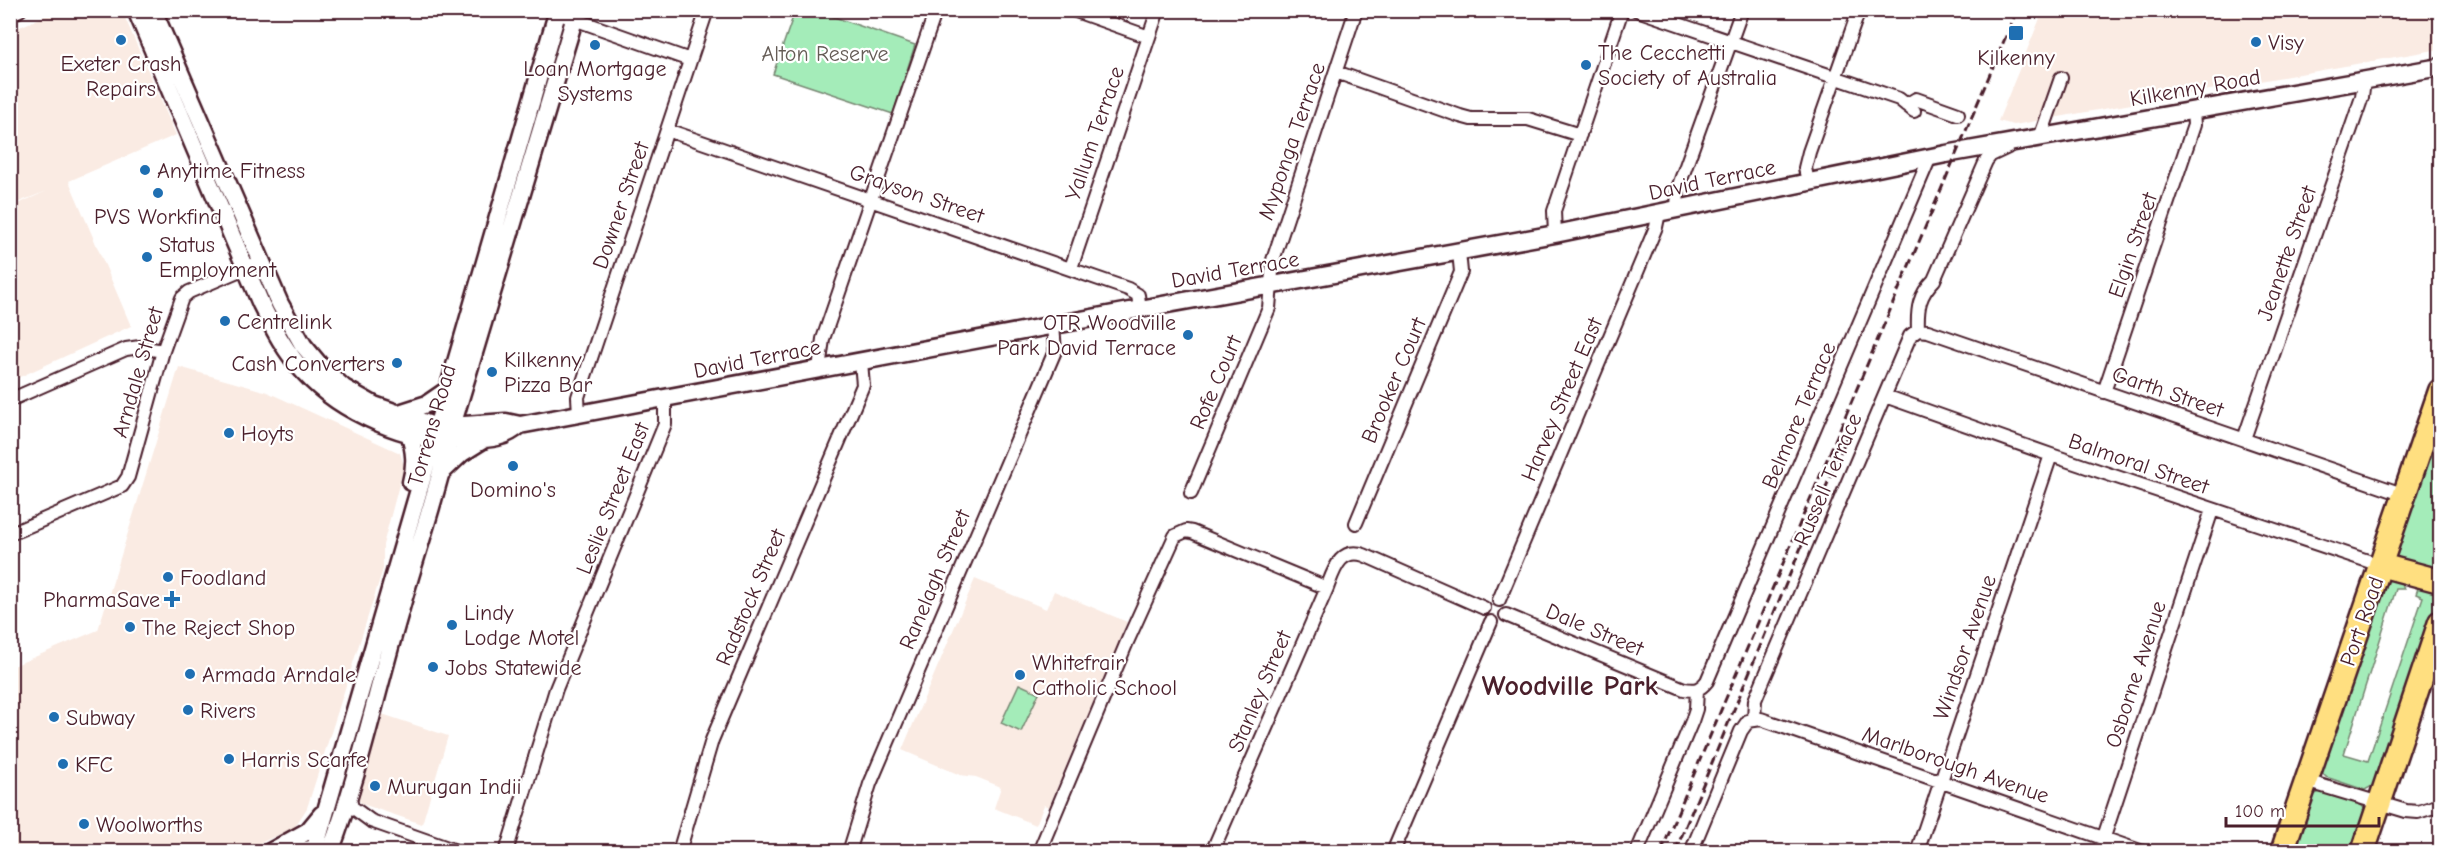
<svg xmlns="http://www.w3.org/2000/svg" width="2451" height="862" font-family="'Comic Neue',sans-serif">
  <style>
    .built { fill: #faebe3 }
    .green { fill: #a4ecb9; stroke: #778672; stroke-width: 1.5 }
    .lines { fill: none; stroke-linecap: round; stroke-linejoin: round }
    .street-casing { stroke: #4a1f2b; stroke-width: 16 }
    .secondary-casing { stroke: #4a1f2b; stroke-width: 21 }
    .highway-casing { stroke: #4a1f2b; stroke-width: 27 }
    .street { stroke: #fff; stroke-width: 12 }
    .secondary { stroke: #fff; stroke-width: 16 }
    .highway { stroke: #ffdf80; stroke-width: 22 }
    .rail { stroke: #4a1f2b; stroke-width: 3; stroke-dasharray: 9 4.5; stroke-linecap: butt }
    .poi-dot { fill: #1f6fb2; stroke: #fff; stroke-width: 2 }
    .labels { text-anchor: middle; stroke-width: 4.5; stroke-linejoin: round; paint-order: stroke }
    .poi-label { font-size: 22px; fill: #4a1f2b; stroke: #fff; text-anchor: start }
    .park-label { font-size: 22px; fill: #655c56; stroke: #fff }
    .street-label { font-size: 22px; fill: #4a1f2b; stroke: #fff }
    .district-label { font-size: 28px; font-weight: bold; fill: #4a1f2b; stroke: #fff }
  </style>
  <rect width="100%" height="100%" fill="#fff"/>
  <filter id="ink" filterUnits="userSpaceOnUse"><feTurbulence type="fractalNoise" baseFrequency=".0167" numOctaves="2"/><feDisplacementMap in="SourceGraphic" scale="12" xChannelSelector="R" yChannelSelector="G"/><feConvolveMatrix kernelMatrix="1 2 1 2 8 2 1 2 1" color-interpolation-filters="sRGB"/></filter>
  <g filter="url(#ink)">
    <!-- built -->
    <path class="built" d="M58 10 122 11 176 135 69 181 131 326 11 381V207L47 191 11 205V31Z
      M2043 11H2440V49L2014 125 1998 121Z
      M179 367 267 392 400 453 404 466 383 545V569L307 808 294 828 242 851H11V667L98 630Z
      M975 579 1046 609 1054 591 1127 622 1049 807 1044 805 1036 825 994 808 1001 787 976 777 960 775 902 750Z
      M382 714 448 736 422 824 362 804 357 798Z"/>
    <!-- green -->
    <path class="green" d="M795 11H817L915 45 893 114 773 74Z
      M2440 423V572L2395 559Z
      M2388 578 2401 581 2404 589H2396L2344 754 2368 761 2423 597 2416 594 2419 585 2439 591V595L2374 785 2365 790 2326 777 2322 773V768Z
      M1019 684 1039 693 1021 732 1001 723Z
      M2322 791 2360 804 2364 808V814L2351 851 2293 852 2313 795Z"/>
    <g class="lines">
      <defs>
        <path id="street" d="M1073 10 1149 37
          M1637 10 1899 99 1914 111
          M557 13 690 60
          M10 15 20 10
          M1336 72 1460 116 1471 119H1528L1580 135
          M1906 105 1916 99 1958 114
          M667 130 1128 289 1138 295 1140 309
          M2040 138 2061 78
          M1808 182 1805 168 1809 152 1859 10
          M1677 210 1678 188 1742 10
          M1555 234 1554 211 1622 10
          M1071 268 1158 10
          M1918 330 1928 331 2405 495
          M1918 330C1917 308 1919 295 1934 280L1986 161 1991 155 2008 147
          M819 369 823 339 936 10
          M2104 392 2194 125 2193 111
          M1885 396 2051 455 2380 565
          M10 400 126 349 140 347 163 351
          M579 414 578 397 707 10
          M2244 439 2362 97 2364 80
          M1191 493 1269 308 1273 260 1356 10
          M1356 523 1461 272 1459 252
          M10 534 122 486 128 477 163 351 182 298 189 292 252 265
          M1499 600 1656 227 1659 213
          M1506 615 1684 689C1695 691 1700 690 1707 681L1930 157
          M1754 720 1755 700 1760 688 1910 336 1918 330
          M2306 781 2406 811 2418 812 2440 805
          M349 796 352 807 371 821 459 852
          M506 852 556 689 665 424V398
          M679 852 712 740 863 385 861 362
          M849 852 870 784 1055 351 1053 325
          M1039 852 1127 642 1175 536 1186 531 1192 532 1327 588
          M1212 852 1327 588C1334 570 1340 547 1364 555L1484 608
          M1393 852 1491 622
          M1637 852 1692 721 1696 709 1697 690
          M1691 852 1741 731 1748 721 1761 719 2143 852
          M1917 852 2051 455
          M2099 852 2212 510"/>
        <path id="secondary" d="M136 10 261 304C273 328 286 353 305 373 341 413 411 443 465 440 486 439 503 440 520 425
          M153 10 280 304 303 345 323 369 344 388 374 405 437 427 506 422 520 425 1140 309 1555 234 1946 154 2440 67
          M399 413 427 404 446 391
          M409 433C415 451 416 464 411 482
          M442 472 462 453 483 440
          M270 852 308 831 322 814
          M297 852 315 848 324 849
          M314 852 558 10
          M330 852C359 775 376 694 399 615 416 552 439 490 452 426L577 10"/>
        <path id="highway" d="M2380 565 2440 581
          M2282 852 2440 391
          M2363 852 2440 622"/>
      </defs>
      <!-- street casing -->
      <use href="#street" class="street-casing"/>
      <!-- secondary casing -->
      <use href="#secondary" class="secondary-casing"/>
      <!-- highway casing -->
      <use href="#highway" class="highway-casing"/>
      <!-- street -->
      <use href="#street" class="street"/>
      <!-- secondary -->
      <use href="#secondary" class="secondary"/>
      <!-- highway -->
      <use href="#highway" class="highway"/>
      <!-- rail -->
      <path class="rail" d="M1661 852 2017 10
        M1675 852 1850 429"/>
    </g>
  </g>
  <!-- markers -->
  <g class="poi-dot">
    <rect x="2008" y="25" width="16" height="16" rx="3"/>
    <circle cx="121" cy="40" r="6"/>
    <circle cx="2256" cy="42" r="6"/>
    <circle cx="595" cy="45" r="6"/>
    <circle cx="1586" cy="65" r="6"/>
    <circle cx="145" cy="170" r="6"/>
    <circle cx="158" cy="193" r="6"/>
    <circle cx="147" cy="257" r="6"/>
    <circle cx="225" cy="321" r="6"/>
    <circle cx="1188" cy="335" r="6"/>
    <circle cx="397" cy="363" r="6"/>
    <circle cx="492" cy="372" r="6"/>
    <circle cx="229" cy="433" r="6"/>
    <circle cx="513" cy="466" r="6"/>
    <circle cx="168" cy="577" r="6"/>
    <path d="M169 590h6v6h6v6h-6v6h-6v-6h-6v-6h6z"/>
    <circle cx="452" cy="625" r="6"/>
    <circle cx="130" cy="627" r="6"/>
    <circle cx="433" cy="667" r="6"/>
    <circle cx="190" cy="674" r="6"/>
    <circle cx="1020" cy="675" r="6"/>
    <circle cx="188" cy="710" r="6"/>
    <circle cx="54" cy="717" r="6"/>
    <circle cx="229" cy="759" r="6"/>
    <circle cx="63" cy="764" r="6"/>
    <circle cx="375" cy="786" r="6"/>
    <circle cx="84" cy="824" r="6"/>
  </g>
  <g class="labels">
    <!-- poi labels -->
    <g class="poi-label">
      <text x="2268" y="50">Visy</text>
      <text x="1598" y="60">The Cecchetti<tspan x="1598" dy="25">Society of Australia</tspan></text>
      <text x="2016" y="65" text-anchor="middle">Kilkenny</text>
      <text x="121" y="71" text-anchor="middle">Exeter Crash<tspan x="121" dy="25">Repairs</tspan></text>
      <text x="595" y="76" text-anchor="middle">Loan Mortgage<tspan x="595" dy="25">Systems</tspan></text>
      <text x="157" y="178">Anytime Fitness</text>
      <text x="158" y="224" text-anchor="middle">PVS Workfind</text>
      <text x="159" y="252">Status<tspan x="159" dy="25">Employment</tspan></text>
      <text x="237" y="329">Centrelink</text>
      <text x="1176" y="330" text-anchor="end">OTR Woodville<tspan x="1176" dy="25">Park David Terrace</tspan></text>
      <text x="504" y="367">Kilkenny<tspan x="504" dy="25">Pizza Bar</tspan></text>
      <text x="385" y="371" text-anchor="end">Cash Converters</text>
      <text x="241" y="441">Hoyts</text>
      <text x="513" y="497" text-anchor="middle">Domino's</text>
      <text x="180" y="585">Foodland</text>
      <text x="160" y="607" text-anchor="end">PharmaSave</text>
      <text x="464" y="620">Lindy<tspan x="464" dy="25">Lodge Motel</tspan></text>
      <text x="142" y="635">The Reject Shop</text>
      <text x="1032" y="670">Whitefrair<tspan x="1032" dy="25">Catholic School</tspan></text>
      <text x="445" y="675">Jobs Statewide</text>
      <text x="202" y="682">Armada Arndale</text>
      <text x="200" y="718">Rivers</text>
      <text x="66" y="725">Subway</text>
      <text x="241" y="767">Harris Scarfe</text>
      <text x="75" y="772">KFC</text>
      <text x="387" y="794">Murugan Indii</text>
      <text x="96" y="832">Woolworths</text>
    </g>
    <!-- park labels -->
    <g class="park-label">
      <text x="825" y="61">Alton Reserve</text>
    </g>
    <!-- street labels -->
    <g class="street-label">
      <text transform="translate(2195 87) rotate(-10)" y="8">Kilkenny Road</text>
      <text transform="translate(1094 133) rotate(-71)" y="8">Yallum Terrace</text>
      <text transform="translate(1291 141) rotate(-71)" y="8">Myponga Terrace</text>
      <text transform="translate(1712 179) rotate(-12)" y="8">David Terrace</text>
      <text transform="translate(917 193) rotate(19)" y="8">Grayson Street</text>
      <text transform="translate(620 205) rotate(-71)" y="8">Downer Street</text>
      <text transform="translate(2132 245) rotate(-71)" y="8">Elgin Street</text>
      <text transform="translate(2286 253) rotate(-71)" y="8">Jeanette Street</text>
      <text transform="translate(1235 269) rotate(-10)" y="8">David Terrace</text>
      <text transform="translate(757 358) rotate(-11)" y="8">David Terrace</text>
      <text transform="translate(137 372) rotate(-74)" y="8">Arndale Street</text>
      <text transform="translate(1393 380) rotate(-67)" y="8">Brooker Court</text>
      <text transform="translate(1215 382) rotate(-67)" y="8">Rofe Court</text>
      <text transform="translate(2168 391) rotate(19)" y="8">Garth Street</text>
      <text transform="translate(1561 399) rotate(-67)" y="8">Harvey Street East</text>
      <text transform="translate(1798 415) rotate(-67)" y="8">Belmore Terrace</text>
      <text transform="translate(431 425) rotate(-74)" y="8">Torrens Road</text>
      <text transform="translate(2139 463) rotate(19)" y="8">Balmoral Street</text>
      <text transform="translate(1827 479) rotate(-67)" y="8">Russell Terrace</text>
      <text transform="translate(612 498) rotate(-68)" y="8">Leslie Street East</text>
      <text transform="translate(934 579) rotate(-67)" y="8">Ranelagh Street</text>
      <text transform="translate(750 597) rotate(-67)" y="8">Radstock Street</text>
      <text transform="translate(2361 621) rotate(-71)" y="8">Port Road</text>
      <text transform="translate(1595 629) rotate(23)" y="8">Dale Street</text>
      <text transform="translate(1964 647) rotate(-71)" y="8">Windsor Avenue</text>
      <text transform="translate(2135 674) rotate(-72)" y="8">Osborne Avenue</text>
      <text transform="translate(1259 691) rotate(-67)" y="8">Stanley Street</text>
      <text transform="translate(1956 764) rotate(19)" y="8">Marlborough Avenue</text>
    </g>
    <!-- district labels -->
    <g class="district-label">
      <text x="1570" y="695">Woodville Park</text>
    </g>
  </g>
  <!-- margin -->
  <rect width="2451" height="862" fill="none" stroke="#fff" stroke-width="36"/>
  <rect x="18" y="18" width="2415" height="826" fill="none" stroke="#4a1f2b" stroke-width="2" filter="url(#ink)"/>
  <!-- scale -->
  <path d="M2226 817v9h153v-9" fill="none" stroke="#4a1f2b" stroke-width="3"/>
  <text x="2235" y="817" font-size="18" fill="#4a1f2b" stroke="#ffffff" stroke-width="4.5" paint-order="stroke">100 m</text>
</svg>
